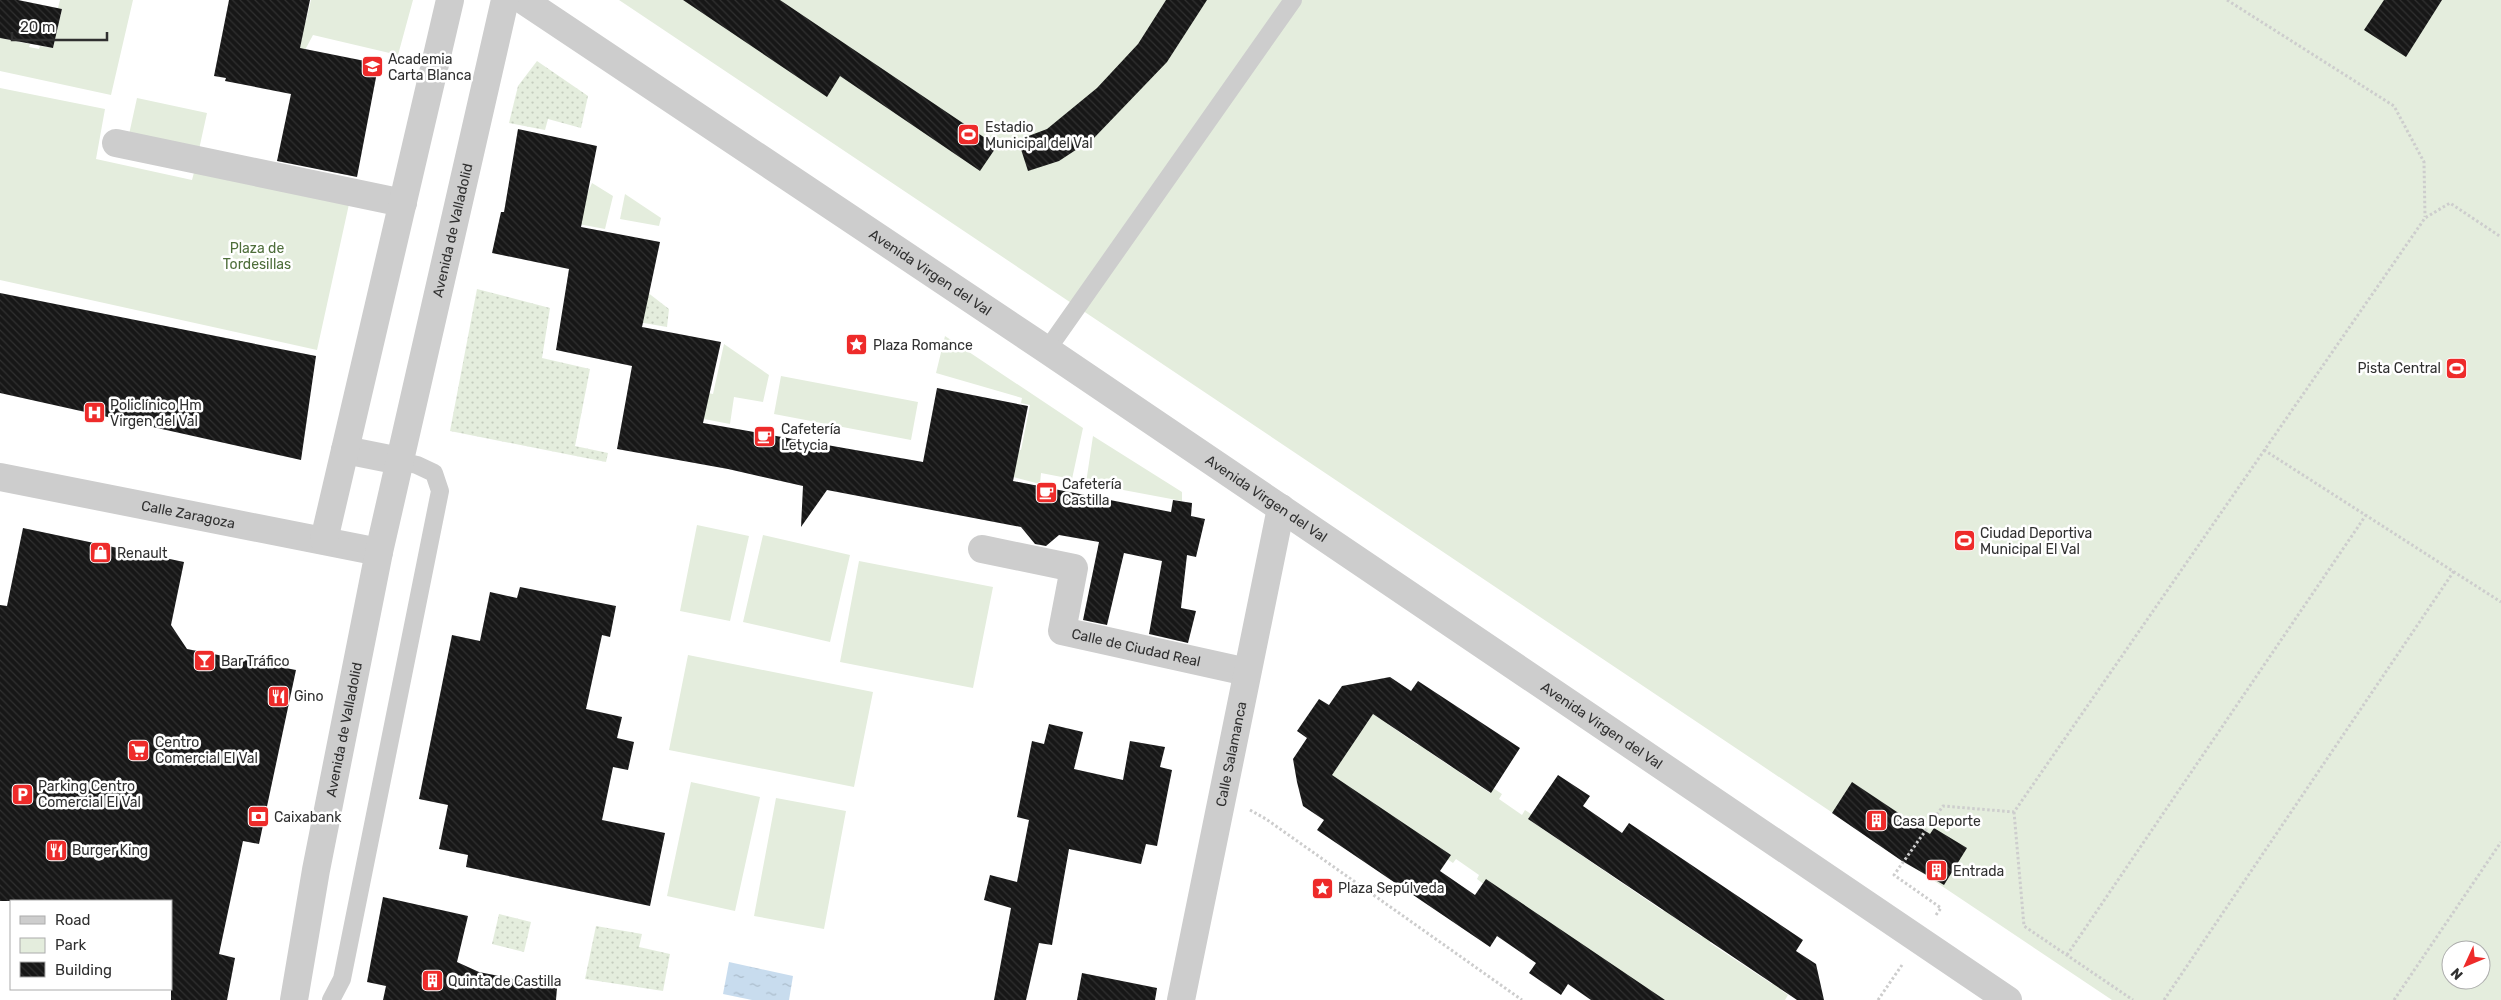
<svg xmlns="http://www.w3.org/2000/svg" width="2501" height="1000" font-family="Rubik,sans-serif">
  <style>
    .grass { fill: url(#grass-dots) }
    .green { fill: #e4eddd; fill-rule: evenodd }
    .water { fill: url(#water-ripples) }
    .building { fill: url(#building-back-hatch) }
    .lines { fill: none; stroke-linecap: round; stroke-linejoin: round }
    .path { stroke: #cdcdcd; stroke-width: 3; stroke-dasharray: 2.5 2.5; stroke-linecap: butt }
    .lane { stroke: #cdcdcd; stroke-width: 18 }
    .street { stroke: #cdcdcd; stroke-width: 28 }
    .labels { text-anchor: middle; stroke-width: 5; stroke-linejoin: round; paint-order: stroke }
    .poi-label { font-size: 14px; fill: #303030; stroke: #fff; text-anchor: start }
    .street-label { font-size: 14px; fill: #303030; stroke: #fff }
    .park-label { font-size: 14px; fill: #4e6e3a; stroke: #fff }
  </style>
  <defs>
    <pattern id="grass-dots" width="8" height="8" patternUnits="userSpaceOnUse" patternTransform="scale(1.25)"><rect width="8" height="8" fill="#e4eddd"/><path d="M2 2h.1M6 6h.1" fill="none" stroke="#c4ccbe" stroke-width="1.8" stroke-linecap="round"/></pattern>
    <pattern id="water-ripples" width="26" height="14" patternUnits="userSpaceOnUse" patternTransform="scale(1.25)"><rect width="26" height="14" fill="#c8dcee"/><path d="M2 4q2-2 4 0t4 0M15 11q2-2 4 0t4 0" fill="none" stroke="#acbdcc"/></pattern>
    <pattern id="building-back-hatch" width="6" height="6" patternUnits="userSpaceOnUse" patternTransform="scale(1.25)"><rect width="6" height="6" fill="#171717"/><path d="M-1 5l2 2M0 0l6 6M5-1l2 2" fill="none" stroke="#303030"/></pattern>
  </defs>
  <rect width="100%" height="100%" fill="#fff"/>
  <!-- grass -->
  <path class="grass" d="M537 61 588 96 581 128 548 119 545 130 509 123 518 86Z
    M477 289 550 308 542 358 590 369 575 446 608 453 606 462 450 431Z
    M647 292 669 309 667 327 615 318Z
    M499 914 531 922 524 952 492 944Z
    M596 926 642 934 639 947 670 954 663 991 585 979Z"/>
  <!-- green -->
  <path class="green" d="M60 0H133L111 95 0 71V38L30 44 29 47 39 49 40 46 53 48 62 9 58 8Z
    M311 0H413L398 55 313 35 305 50 275 45 280 17 306 21Z
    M619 0H2501V1000H2112ZM2451 950H2481V980H2451Z
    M0 88 105 109 96 159 192 180 196 165 351 195 317 350 0 280Z
    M137 98 207 113 198 154 128 139Z
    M592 183 613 196 605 229 552 219 586 197Z
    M625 194 661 218 659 226 620 219Z
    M945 336 1083 428 1072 479 1041 473 1040 484 994 472 990 444 1021 450 1030 405 1021 403 1022 398 936 373Z
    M724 344 769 375 763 402 734 397 730 424 678 414 681 388 713 394Z
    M781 376 918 402 911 440 774 414Z
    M1093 436 1182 492V501L1086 483Z
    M697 525 749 536 730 621 680 611Z
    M763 535 850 555 830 642 743 622Z
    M859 561 993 587 973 688 840 662Z
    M688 655 873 692 854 787 669 750Z
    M1373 714 1380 719 1383 715 1389 725 1418 745 1422 741 1431 747 1428 751 1451 767 1463 768 1460 773 1490 793 1493 788 1502 794 1499 799 1522 815 1525 810 1534 816 1531 821 1663 911 1666 906 1675 912 1672 916 1702 937 1705 932 1713 937 1710 943 1772 984 1775 979 1784 985 1781 990 1788 995 1785 1000H1657L1488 881 1485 885 1477 879 1479 875 1456 859 1453 863 1444 857 1331 775Z
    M691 782 760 797 735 911 667 896Z
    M776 798 846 811 824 929 754 916Z"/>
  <!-- water -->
  <path class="water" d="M729 962 793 976 789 1000H752L723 994Z"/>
  <!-- building -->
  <path class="building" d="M0 0H18L62 9 53 48 0 38Z
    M229 0H310L300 48 365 61 364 65 378 67 357 177 277 161 291 94 225 81 226 78 214 76Z
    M683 0H780L997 146 980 171 840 76 827 97Z
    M1166 0H1207L1167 62 1094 138 1059 161 1028 171 1018 140 1047 129 1097 88 1138 44Z
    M2384 0H2442L2406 57 2364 30Z
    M518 129 597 146 581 227 660 242 642 327 721 342 703 423 923 462 937 388 1028 406 1013 481 1171 512 1173 500 1192 503 1191 516 1205 519 1196 557 1187 555 1181 608 1196 611 1188 643 1149 634 1162 561 1124 553 1107 625 1083 620 1099 542 1059 535 1046 546 1035 544 1021 527 827 490 801 527 803 486 728 469 617 449 632 366 556 350 569 269 492 253 501 212H504Z
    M0 293 316 356 301 460 0 393Z
    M23 528 184 562 171 625 187 649 296 670 259 844 243 841 219 954 235 958 227 1000H171V901H0V605L7 606Z
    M520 587 616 606 610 637 602 635 586 709 622 717 617 738 634 742 628 770 613 767 602 820 665 833 650 906 466 867 468 855 439 849 448 805 419 799 452 635 480 641 490 592 517 598Z
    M1390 677 1411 691 1418 681 1520 748 1491 793 1373 714 1332 775 1451 855 1440 871 1475 895 1486 879 1665 1000H1591L1568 984 1561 995 1529 973 1536 963 1497 936 1490 947 1317 830 1324 820 1303 806 1297 782 1293 759 1307 738 1297 731 1319 699 1329 705 1342 686Z
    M1049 724 1083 732 1074 769 1123 780 1130 741 1165 747 1160 767 1172 770 1157 846 1146 844 1141 864 1069 849 1052 945 1039 943 1026 1000H994L1011 908 984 900 990 875 1017 882 1029 820 1017 817 1032 741 1044 744Z
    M1558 775 1590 796 1583 806 1622 833 1629 823 1803 940 1796 951 1816 964 1824 1000H1797L1528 819Z
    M1852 782 1930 834 1934 828 1967 848 1944 885 1902 861 1832 813Z
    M383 897 468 916 457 962 479 972 557 988 556 1000H383L386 986 367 982Z
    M1082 973 1157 988 1155 1000H1077Z"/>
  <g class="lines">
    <!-- path -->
    <path class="path" d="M2227 0 2394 106 2424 162 2425 217
      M2264 450 2501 602
      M1250 810 1266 819 1522 1000
      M2014 812 2024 926 2133 1000
      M1936 915 1941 908 1894 875 1943 806 2014 812 2425 218 2450 203 2501 237
      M2067 955 2366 515
      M1878 1000 1902 965
      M2164 1000 2454 571
      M2394 1000 2501 842"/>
    <!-- lane -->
    <path class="lane" d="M1047 350 1293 0
      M331 1000 342 979 440 491 434 473 417 465 400 461"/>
    <!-- street -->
    <g class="street">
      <path id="s1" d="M523 0 1047 350 2008 1000"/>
      <path d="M116 143 403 203"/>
      <path d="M345 450 400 461"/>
      <path id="s2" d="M0 477 379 552"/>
      <path d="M324 540 450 0"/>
      <path id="s3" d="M982 549 1074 568 1062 631 1247 672"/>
      <path id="s4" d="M294 1000 316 870 379 552 505 0"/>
      <path id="s5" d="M1181 1000 1281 508"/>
    </g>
  </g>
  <!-- icons -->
  <defs>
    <symbol id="school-square" viewBox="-11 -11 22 22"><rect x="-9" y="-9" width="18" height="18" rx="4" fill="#ee2b2a" stroke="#fff"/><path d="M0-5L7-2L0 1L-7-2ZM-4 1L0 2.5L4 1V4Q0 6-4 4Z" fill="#fff"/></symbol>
    <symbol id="stadium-square" viewBox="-11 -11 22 22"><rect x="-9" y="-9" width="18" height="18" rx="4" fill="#ee2b2a" stroke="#fff"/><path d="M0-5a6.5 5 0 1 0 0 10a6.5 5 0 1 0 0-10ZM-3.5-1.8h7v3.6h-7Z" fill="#fff"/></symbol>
    <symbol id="sight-square" viewBox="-11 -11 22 22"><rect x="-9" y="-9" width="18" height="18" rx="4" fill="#ee2b2a" stroke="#fff"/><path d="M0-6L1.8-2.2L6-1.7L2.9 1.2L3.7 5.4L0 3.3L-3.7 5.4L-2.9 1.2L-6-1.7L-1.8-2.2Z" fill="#fff"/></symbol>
    <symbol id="hospital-square" viewBox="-11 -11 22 22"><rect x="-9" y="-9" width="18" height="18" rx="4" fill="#ee2b2a" stroke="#fff"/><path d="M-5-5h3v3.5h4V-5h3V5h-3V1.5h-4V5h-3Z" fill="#fff"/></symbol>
    <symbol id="cafe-square" viewBox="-11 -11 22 22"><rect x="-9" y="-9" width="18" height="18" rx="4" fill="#ee2b2a" stroke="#fff"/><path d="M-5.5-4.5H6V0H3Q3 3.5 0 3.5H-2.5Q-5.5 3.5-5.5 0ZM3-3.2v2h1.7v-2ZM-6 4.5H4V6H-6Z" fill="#fff"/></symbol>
    <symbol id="shop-square" viewBox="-11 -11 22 22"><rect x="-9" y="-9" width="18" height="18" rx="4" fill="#ee2b2a" stroke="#fff"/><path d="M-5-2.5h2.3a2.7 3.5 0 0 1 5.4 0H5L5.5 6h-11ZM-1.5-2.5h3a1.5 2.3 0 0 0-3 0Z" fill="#fff"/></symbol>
    <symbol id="bar-square" viewBox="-11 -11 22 22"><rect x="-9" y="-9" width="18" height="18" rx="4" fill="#ee2b2a" stroke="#fff"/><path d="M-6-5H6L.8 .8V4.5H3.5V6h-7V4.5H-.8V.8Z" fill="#fff"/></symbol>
    <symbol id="restaurant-square" viewBox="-11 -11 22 22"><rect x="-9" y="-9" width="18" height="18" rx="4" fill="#ee2b2a" stroke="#fff"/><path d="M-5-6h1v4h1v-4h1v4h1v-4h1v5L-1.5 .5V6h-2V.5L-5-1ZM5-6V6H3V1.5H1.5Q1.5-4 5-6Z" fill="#fff"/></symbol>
    <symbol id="supermarket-square" viewBox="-11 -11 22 22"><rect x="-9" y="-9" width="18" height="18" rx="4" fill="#ee2b2a" stroke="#fff"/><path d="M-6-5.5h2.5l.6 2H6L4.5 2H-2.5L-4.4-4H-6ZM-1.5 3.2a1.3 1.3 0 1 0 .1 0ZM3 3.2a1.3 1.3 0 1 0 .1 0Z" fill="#fff"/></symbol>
    <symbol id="parking-square" viewBox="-11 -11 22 22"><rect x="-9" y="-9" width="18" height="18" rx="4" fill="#ee2b2a" stroke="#fff"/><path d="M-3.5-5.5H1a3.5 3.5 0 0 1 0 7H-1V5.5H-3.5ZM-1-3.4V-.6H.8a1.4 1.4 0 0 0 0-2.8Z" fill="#fff"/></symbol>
    <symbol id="bank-square" viewBox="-11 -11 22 22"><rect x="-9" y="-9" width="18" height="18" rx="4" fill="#ee2b2a" stroke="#fff"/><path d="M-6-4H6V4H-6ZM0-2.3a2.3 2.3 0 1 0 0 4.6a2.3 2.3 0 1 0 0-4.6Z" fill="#fff"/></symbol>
    <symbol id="building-square" viewBox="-11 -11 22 22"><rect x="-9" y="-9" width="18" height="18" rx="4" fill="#ee2b2a" stroke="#fff"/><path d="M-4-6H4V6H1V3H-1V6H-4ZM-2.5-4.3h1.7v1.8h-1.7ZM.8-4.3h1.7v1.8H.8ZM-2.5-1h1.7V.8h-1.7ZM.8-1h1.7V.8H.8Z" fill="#fff"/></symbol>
  </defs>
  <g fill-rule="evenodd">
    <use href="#school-square" x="360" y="54" width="25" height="25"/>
    <use href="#stadium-square" x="956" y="122" width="25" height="25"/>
    <use href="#sight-square" x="844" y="332" width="25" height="25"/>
    <use href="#stadium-square" x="2444" y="356" width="25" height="25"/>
    <use href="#hospital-square" x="82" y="400" width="25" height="25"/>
    <use href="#cafe-square" x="752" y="424" width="25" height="25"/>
    <use href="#cafe-square" x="1034" y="480" width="25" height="25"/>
    <use href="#stadium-square" x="1952" y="528" width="25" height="25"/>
    <use href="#shop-square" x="88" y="540" width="25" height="25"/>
    <use href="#bar-square" x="192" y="648" width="25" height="25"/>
    <use href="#restaurant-square" x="266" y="684" width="25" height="25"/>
    <use href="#supermarket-square" x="126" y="738" width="25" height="25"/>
    <use href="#parking-square" x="10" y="782" width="25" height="25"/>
    <use href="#bank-square" x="246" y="804" width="25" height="25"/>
    <use href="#building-square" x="1864" y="808" width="25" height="25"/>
    <use href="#restaurant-square" x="44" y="838" width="25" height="25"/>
    <use href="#building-square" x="1924" y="858" width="25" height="25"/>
    <use href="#sight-square" x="1310" y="876" width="25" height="25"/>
    <use href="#building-square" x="420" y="968" width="25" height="25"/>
  </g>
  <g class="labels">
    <!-- poi labels -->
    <g class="poi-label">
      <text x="388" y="64">Academia<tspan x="388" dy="16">Carta Blanca</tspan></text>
      <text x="985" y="132">Estadio<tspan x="985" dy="16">Municipal del Val</tspan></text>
      <text x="873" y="350">Plaza Romance</text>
      <text x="2441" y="373" text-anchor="end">Pista Central</text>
      <text x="110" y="410">Policlínico Hm<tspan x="110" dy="16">Virgen del Val</tspan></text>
      <text x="781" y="434">Cafetería<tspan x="781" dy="16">Letycia</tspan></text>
      <text x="1062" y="489">Cafetería<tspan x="1062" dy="16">Castilla</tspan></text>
      <text x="1980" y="538">Ciudad Deportiva<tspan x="1980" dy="16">Municipal El Val</tspan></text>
      <text x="117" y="558">Renault</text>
      <text x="221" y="666">Bar Tráfico</text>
      <text x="294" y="701">Gino</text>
      <text x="155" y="747">Centro<tspan x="155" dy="16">Comercial El Val</tspan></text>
      <text x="38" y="791">Parking Centro<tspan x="38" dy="16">Comercial El Val</tspan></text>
      <text x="274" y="822">Caixabank</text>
      <text x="1893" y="826">Casa Deporte</text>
      <text x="72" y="855">Burger King</text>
      <text x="1953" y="876">Entrada</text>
      <text x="1338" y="893">Plaza Sepúlveda</text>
      <text x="448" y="986">Quinta de Castilla</text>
    </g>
    <!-- street labels -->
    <g class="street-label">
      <text dy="5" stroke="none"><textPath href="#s4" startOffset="786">Avenida de Valladolid</textPath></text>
      <text dy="5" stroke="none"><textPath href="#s1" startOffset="490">Avenida Virgen del Val</textPath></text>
      <text dy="5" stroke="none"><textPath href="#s1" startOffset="895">Avenida Virgen del Val</textPath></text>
      <text dy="5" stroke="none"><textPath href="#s2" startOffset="192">Calle Zaragoza</textPath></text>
      <text dy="5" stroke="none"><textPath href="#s3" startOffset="234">Calle de Ciudad Real</textPath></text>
      <text dy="5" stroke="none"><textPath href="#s1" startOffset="1300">Avenida Virgen del Val</textPath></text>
      <text dy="5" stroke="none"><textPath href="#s4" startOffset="275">Avenida de Valladolid</textPath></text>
      <text dy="5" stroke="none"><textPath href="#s5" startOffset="251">Calle Salamanca</textPath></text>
    </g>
    <!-- park labels -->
    <g class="park-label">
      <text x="257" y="253">Plaza de<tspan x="257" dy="16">Tordesillas</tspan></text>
    </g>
  </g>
  <!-- legend -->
  <rect x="10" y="900" width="162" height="90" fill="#ffffff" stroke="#acacac"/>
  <rect x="20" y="916" width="25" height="8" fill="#cdcdcd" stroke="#acacac"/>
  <text x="55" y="925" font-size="15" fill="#303030">Road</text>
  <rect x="20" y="938" width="25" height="15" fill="#e4eddd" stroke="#acacac"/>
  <text x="55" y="950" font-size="15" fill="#303030">Park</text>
  <rect x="20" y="962" width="25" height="15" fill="url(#building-back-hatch)" stroke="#acacac"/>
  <text x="55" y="975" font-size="15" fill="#303030">Building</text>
  <!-- north arrow -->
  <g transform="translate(2466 965) rotate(226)"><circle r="24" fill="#ffffff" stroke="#acacac"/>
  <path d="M0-4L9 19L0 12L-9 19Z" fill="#ee2b2a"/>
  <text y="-8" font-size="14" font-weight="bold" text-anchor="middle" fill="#303030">N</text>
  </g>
  <!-- scale -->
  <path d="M12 32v8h95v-8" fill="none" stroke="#303030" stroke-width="2.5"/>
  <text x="20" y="32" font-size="15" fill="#303030" stroke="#ffffff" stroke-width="4" paint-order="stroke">20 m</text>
</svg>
